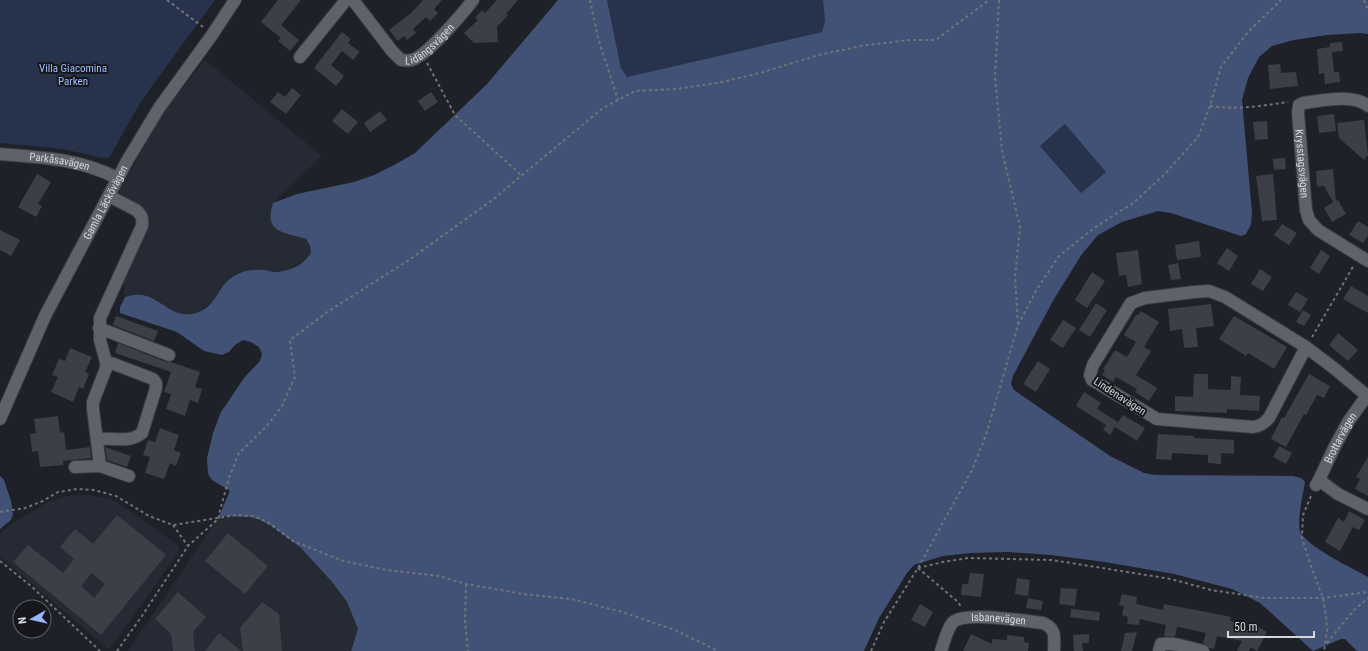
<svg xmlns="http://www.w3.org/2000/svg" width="1368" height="651" font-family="'Roboto Condensed',sans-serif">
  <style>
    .built { fill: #252a34 }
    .green { fill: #27324c }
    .forest { fill: #425276; fill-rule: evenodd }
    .building { fill: #3c3f46; fill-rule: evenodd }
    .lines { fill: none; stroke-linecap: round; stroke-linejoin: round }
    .minor-casing { stroke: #393b41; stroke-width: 14 }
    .path { stroke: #707378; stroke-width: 2; stroke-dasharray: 3 3; stroke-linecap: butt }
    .minor { stroke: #5f6269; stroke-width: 12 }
    .labels { text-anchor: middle; stroke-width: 4; stroke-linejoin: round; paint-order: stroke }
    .street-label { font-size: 11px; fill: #d6d8dc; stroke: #15171d }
    .park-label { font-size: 11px; fill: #a2bdfb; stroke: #15171d }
  </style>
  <rect width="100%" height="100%" fill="#1e2127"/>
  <!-- built -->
  <path class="built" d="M205 60 322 156 273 203 270 212 276 229 284 234 295 235 305 239 310 246 311 253 302 263 285 271 274 272 262 270 249 271 235 275 227 282 208 306 200 312 189 314 178 313 167 307 157 300 149 296 131 295 125 297 124 291 125 275 146 228 117 195 120 189 164 111Z
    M71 495H91L111 499 125 507 179 546V552L109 650 0 557V533L14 522 48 502Z
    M219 516 250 517 260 520 273 527 301 548 333 583 347 602 358 629 351 651H128Z"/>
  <!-- green -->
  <path class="green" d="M0 0H215C194 29 173 57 152 86 136 108 123 133 110 157 103 160 94 156 86 154 58 147 29 146 0 143Z
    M607 0H823L825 21 822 32 627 77 621 68Z
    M1065 124 1106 172 1081 193 1040 146Z"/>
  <!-- forest -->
  <path class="forest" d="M558 0H607L621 68 627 77 822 32 825 21 823 0H1368V34L1360 33 1327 35 1294 40 1272 46 1259 57 1248 78 1242 100 1252 213 1251 224 1246 234 1241 236 1171 213 1158 211 1122 222 1098 235 1082 254 1054 299 1013 376 1011 384 1014 390 1110 456 1144 473 1155 475 1293 476 1301 478 1305 482C1303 495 1297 519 1300 531 1305 546 1354 569 1368 577V651H1357L1345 639H1341L1313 651 1260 603 1232 589 1174 574 1105 562 1051 555 1007 552 970 553 943 556 914 565 907 573 879 618 864 651H351L358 629 347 602 333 583 301 548 273 527 260 520 250 517 219 516 230 491 212 480 208 474 207 458 213 433 221 412 244 378 260 361 262 354 259 347 251 342 243 340 235 345 229 352 222 355 204 351 177 332 120 313V307L125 297C156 286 165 317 191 314 217 311 216 284 236 275 243 271 254 269 263 270 267 270 271 272 275 272 283 272 297 268 303 262 306 259 309 256 311 253L310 246 306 239C285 232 263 234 273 203L297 194 354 182 374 175 394 165 415 153 487 84ZM1065 124 1106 172 1081 193 1040 146Z
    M0 476 4 480 11 501 13 514 11 520 0 529Z"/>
  <!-- building -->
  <path class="building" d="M278 0H301L281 25 299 40 290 51 278 41 281 38 261 22Z
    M423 0H442L434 9 438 13 430 21 426 17 413 29 416 33 407 40 404 36 398 41 389 30 411 13Z
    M497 0H518L506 14 508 15 497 27 498 42 474 43 464 33 478 20 475 18 482 10 485 13Z
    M342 32 351 39 348 43 360 52 353 60 342 51 331 65 344 76 336 86 314 68Z
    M1342 42 1343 51 1332 52 1334 72H1339L1340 82 1325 84 1324 73 1319 74 1317 49 1330 47V43Z
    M1280 64 1281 73 1296 72 1298 86 1270 89 1268 65Z
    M292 88 301 95 286 114 270 102 278 92 285 97Z
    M431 92 438 102 425 111 418 101Z
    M342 109 358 122 348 134 332 121Z
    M380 111 387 120 370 132 364 123Z
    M1334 114 1336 131 1319 133 1317 116Z
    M1364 120 1368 155 1364 160 1339 138 1337 123Z
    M1267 121 1268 139 1255 140 1253 122Z
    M1285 158 1286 169 1274 170 1273 159Z
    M1333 169 1336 201 1338 200 1346 214 1332 222 1324 208 1333 202 1324 186 1317 187 1316 171Z
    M37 174 51 182 38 204 42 206 36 217 18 207Z
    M1273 174 1277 220 1262 221 1256 176Z
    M1358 221 1368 227V236L1363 243 1349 235Z
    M1282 224 1297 233 1289 245 1274 235Z
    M0 230 20 240 11 256 0 250Z
    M1199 241 1201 257 1177 260 1175 245Z
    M1227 248 1238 256 1229 271 1217 263Z
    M1138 250 1142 284 1128 287 1126 275 1119 276 1116 253Z
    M1321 250 1330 256 1319 274 1310 268Z
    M1178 263 1181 279 1171 280 1168 265Z
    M1260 269 1272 277 1263 291 1251 284Z
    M1092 272 1105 281 1087 308 1075 300Z
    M1351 286 1368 296V313L1343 299Z
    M1296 292 1308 299 1300 312 1288 305Z
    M1096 303 1107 310 1090 337 1079 330Z
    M1211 304 1214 326 1196 328 1198 347 1184 348 1182 329 1170 331 1168 309Z
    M1303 310 1311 315 1304 326 1296 322Z
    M1141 311 1159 322 1144 347 1151 351 1136 375 1157 388 1149 401 1135 392 1137 389 1116 377 1113 382 1102 375 1105 370 1103 369 1115 350 1127 357 1136 342 1124 335 1136 315H1138Z
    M116 316 158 331 154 341 113 325Z
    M1234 316 1287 347 1274 369 1248 353 1246 356 1219 339Z
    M1063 320 1076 328 1063 348 1050 340Z
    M1338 333 1358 350 1348 361 1329 345Z
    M118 343 166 362H171L200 372 195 387 202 389 198 403 190 400 185 416 166 409 171 394 164 392 171 372 115 353Z
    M70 348 92 357 85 372 89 374 83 389 79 387 73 402 51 392 58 377 52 375 59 359 65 361Z
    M1038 361 1050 369 1036 392 1023 384Z
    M1194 374H1208V389L1231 390V376L1241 377 1240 395 1260 396 1259 411 1227 409V413L1175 411V396L1193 397Z
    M1309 374 1330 386 1324 398 1317 395 1306 415 1304 414 1286 447 1271 439 1282 417 1284 418Z
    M1084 392 1101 403 1097 409 1118 422 1110 435 1103 430 1106 425 1076 406Z
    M1123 415 1145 428 1137 441 1115 427Z
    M58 416 60 433 64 432 66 450 90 447 91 458 63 461V465L40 467 38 451 32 452 30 434 36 433 34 419Z
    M160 428 179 435 174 450 181 453 176 466 170 463 164 479 145 473 150 457 143 455 148 440 155 442Z
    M1158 434 1194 436V438L1234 440V454L1221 453V464L1208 463V455L1172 453 1171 460 1156 459Z
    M1279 446 1292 453 1286 464 1273 457Z
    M105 447 131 456 127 467 107 460Z
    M1368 457V496L1355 489 1360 479 1356 477Z
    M1349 511 1365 520 1359 530 1353 527 1340 551 1325 542 1338 518 1344 522Z
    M117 515 166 555 101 635 13 562 28 545 63 573 74 559 60 547 75 529 93 544ZM92 573 105 584 94 598 81 586Z
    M228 533 268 566 245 594 205 561Z
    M970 573 984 574 981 597 961 595 962 584H968Z
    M1017 578 1030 580 1028 596 1015 594Z
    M1061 588 1077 589 1075 606 1059 604Z
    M178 592 206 617 193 632 195 651H173L171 634 155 619Z
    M1122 594 1137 597 1136 604 1163 610 1164 604 1201 611 1231 617 1230 620 1253 633 1257 626 1267 632 1257 651 1251 647 1249 651H1237L1242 641 1217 636 1214 649 1209 648 1203 643 1206 633 1184 628 1177 627 1175 637 1164 636 1166 625 1140 619 1139 625 1127 624 1128 617 1122 615 1124 606 1119 605Z
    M1028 598 1043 601 1041 610 1026 608Z
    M262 602 279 614 282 651H243L240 628Z
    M920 604 933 612 925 627 911 620Z
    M1071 609 1100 612 1099 621 1070 617Z
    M1137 632 1132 651H1121L1125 633Z
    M219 633 241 651H205Z
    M971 634 992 644V639L1007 640V635L1024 637V642L1029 643 1028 651H963Z
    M1089 634V643H1082L1083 651H1074L1073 635Z"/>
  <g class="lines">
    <defs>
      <g id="minor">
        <path id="s1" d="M353 0 392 51 401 60C404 60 408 61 411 60 425 58 463 13 473 0"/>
        <path d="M300 57 346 0"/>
        <path id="s2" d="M1368 106C1353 93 1321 101 1303 103L1299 105 1298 113 1306 210 1309 220 1318 230 1368 261"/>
        <path id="s3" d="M0 154C41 157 80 159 117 178"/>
        <path d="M99 328 169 355"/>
        <path d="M1306 347 1269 418C1264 423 1261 426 1253 427L1157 419 1099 384 1092 380 1090 375 1093 365 1131 303 1145 298 1194 292 1209 291 1225 297 1306 347 1335 369 1366 395"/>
        <path id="s4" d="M0 419 45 316 127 161 159 108 212 35 235 0"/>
        <path d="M97 439C113 437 129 444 142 433L156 388V383L153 379 114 364 106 362"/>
        <path d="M100 466 93 409V402L106 368V362L100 340V318L142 226C143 219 142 215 136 210L109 196"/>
        <path d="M75 467 100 466 129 476"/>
        <path d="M1319 480 1338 494 1368 509"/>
        <path id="s5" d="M1316 485 1319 480 1334 448 1348 422 1368 394"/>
        <path id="s6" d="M941 651C944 642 947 629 953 622 966 611 1025 621 1043 623 1057 629 1054 638 1054 651"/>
        <path d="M1159 651 1161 644C1174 642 1189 648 1203 651"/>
      </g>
    </defs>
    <!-- minor casing -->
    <use href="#minor" class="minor-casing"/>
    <!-- path -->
    <path class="path" d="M167 0 203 27
      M590 0 598 38 618 100
      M999 0 995 76 1002 151 1020 227 1015 277 1018 324
      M1364 0 1368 10
      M427 63 455 115 521 175
      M1210 106C1238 110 1261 106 1288 102
      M1312 337 1354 265
      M1311 496 1303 515 1302 538 1312 569 1323 598 1326 616 1327 631 1324 651
      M0 512 25 508 43 501 58 492 77 489 94 490 116 496 149 516 173 525 236 515 253 516 266 521 293 541 343 561 387 570 439 576 466 584 523 594 571 599 619 611 675 630 718 651
      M173 525 188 546
      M0 561 31 586 100 651
      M918 568 943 562 968 558 1052 560 1171 579 1211 590 1264 598H1323L1368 592
      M918 568 958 602 962 608
      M466 584 465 621 468 651
      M1327 643 1353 611 1368 598
      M117 651 142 616 188 546 219 518V514L229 478 239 453 266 427 282 406 295 377 290 340 330 310 409 260 491 201 603 108 635 91 676 89 717 83 760 73 819 55 861 46 909 40H936L989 0
      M871 651 884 622 918 568 972 470 986 435 1018 325 1037 289 1059 256 1094 228 1133 203 1164 175 1198 137 1210 106 1221 67 1248 32 1281 0"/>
    <!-- minor -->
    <use href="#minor" class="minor"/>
  </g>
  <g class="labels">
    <!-- street labels -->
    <g class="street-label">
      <text dy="4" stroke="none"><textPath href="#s1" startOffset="111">Lidängsvägen</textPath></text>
      <text dy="4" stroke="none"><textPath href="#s3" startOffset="60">Parkåsavägen</textPath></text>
      <text dy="4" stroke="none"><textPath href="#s2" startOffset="130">Krysstagsvägen</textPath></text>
      <text dy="4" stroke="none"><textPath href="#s4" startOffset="241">Gamla Läckövägen</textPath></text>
      <text transform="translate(1120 396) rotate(33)" y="4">Lindenavägen</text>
      <text dy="4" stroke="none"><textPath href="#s5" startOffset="53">Brottarvägen</textPath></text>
      <text dy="4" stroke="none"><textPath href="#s6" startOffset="78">Isbanevägen</textPath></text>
    </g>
    <!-- park labels -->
    <g class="park-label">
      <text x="73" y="72">Villa Giacomina<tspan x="73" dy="13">Parken</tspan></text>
    </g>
  </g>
  <!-- north arrow -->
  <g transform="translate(32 619) rotate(262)"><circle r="19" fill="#15171d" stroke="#626469"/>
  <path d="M0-3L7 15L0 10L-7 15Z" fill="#97b6fd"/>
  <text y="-6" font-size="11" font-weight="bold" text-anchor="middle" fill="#d6d8dc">N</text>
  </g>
  <!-- scale -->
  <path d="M1228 631v6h86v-6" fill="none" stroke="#d6d8dc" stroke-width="2"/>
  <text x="1234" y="631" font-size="12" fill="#d6d8dc" stroke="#15171d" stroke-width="3" paint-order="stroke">50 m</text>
</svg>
